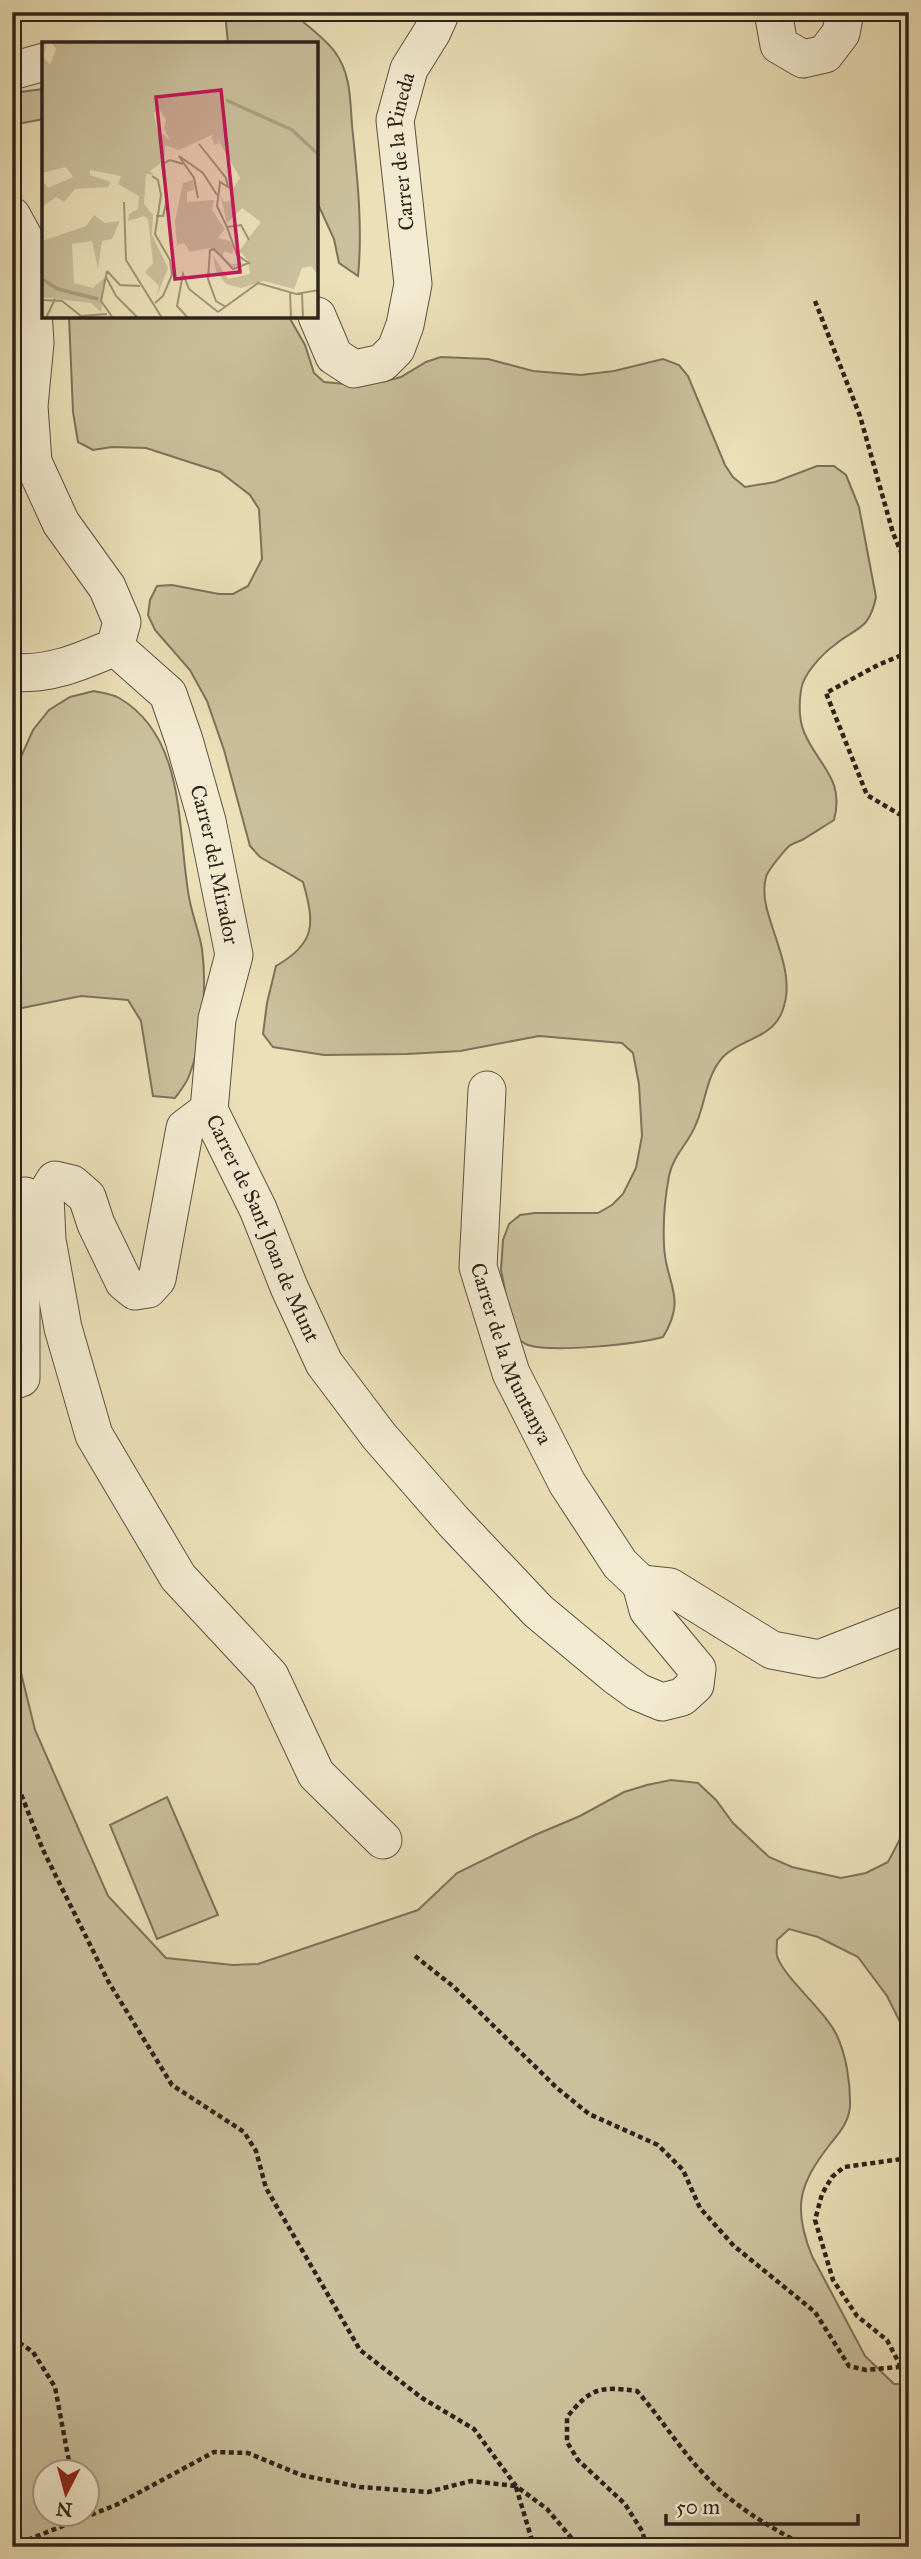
<svg xmlns="http://www.w3.org/2000/svg" width="921" height="2559" font-family="'IM FELL Great Primer',serif">
  <style>
    .green { fill: #cbc09d; stroke: #7c725c; stroke-width: 2; fill-rule: evenodd }
    .lines { fill: none; stroke-linecap: round; stroke-linejoin: round }
    .minor-casing { stroke: #5c5242; stroke-width: 39 }
    .path { stroke: #2c231a; stroke-width: 4.5; stroke-dasharray: 5 3.5; stroke-linecap: butt }
    .minor { stroke: #f3ebd1; stroke-width: 37 }
    .labels { text-anchor: middle; stroke-width: 5; stroke-linejoin: round; paint-order: stroke }
    .street-label { font-size: 21px; fill: #2c231a; stroke: #f3ebd1 }
    .inset-river { fill: none; stroke: #aba082; stroke-width: 3.5 }
    .inset-road { fill: none; stroke: #9f9479; stroke-width: 2 }
    .view { fill: #c2185b; fill-opacity: 0.15; stroke: #c2185b; stroke-width: 3.5 }
    .inset-edge { fill: none; stroke: #2c231a; stroke-width: 3.5 }
  </style>
  <rect width="100%" height="100%" fill="#ece0b8"/>
  <filter id="stains"><feTurbulence type="fractalNoise" baseFrequency=".00286" numOctaves="4"/><feColorMatrix values="0 0 0 0 .2 0 0 0 0 .09 0 0 0 0 .02 0 0 0 .5 -.17"/></filter>
  <radialGradient id="worn" r=".72"><stop offset=".6" stop-color="#630" stop-opacity="0"/><stop offset="1" stop-color="#630" stop-opacity=".3"/></radialGradient>
  <!-- green -->
  <path class="green" d="M225 12H291C305 24 324 37 335 52 351 74 350 100 352 125 357 175 363 226 358 276L339 263 334 239 317 202V44H228Z
    M44 89V119L12 125V93Z
    M69 317H289L305 345 314 373 324 382 356 385 386 381 401 377 426 362 441 357 488 359 533 371 581 375 614 371 663 359 679 365 688 376 725 465 733 477 745 487 775 482 817 466H834L846 475 859 507 876 597C874 607 872 614 866 622 858 631 845 636 836 644 823 653 803 674 801 690 799 704 799 720 804 732 818 766 845 778 834 820 824 826 813 834 802 840 798 842 792 843 788 847 782 854 769 868 766 877 755 915 801 965 782 1012 771 1039 742 1038 724 1056 706 1074 706 1102 696 1124 689 1143 673 1155 669 1176 665 1197 663 1223 664 1245 665 1284 688 1296 663 1337 637 1344 553 1353 528 1345 523 1343 518 1339 514 1336L501 1270 503 1240 509 1224 520 1215 535 1213H598L612 1205 623 1194 636 1168 642 1136 639 1084 633 1053 622 1043 539 1036 460 1051 407 1054 324 1055 273 1047 263 1034 267 1003 276 966C316 943 315 924 303 882L260 857 250 846 224 750 207 701 190 670 155 630 148 615 150 600 157 586 172 585 219 594H233L248 586 262 559 259 509 250 495 220 472 146 448 112 447 93 450 78 442 73 412Z
    M94 691C102 693 112 694 119 698 187 737 177 832 189 897 192 915 199 931 202 949 207 986 203 1041 189 1076 186 1084 180 1091 175 1098L153 1096 141 1021 128 1000 81 996 12 1010V777L33 730 49 710 70 697Z
    M12 1636 35 1730 108 1896 166 1958 233 1965 258 1964 418 1910 457 1873 535 1835 580 1816 624 1792 647 1785 671 1780 698 1783 716 1800 733 1823 769 1857 792 1867 841 1878 866 1873 888 1862 909 1822V2040L887 1996 858 1957 818 1937 789 1929 777 1940C777 1945 776 1952 777 1956 785 1980 827 2011 838 2038 846 2056 850 2081 850 2101 851 2118 842 2130 831 2143 799 2184 792 2207 812 2256L865 2356 894 2384H909V2547H12ZM46 2472H88V2514H46Z
    M167 1797 218 1915 157 1939 110 1825Z"/>
  <g class="lines">
    <defs>
      <g id="minor">
        <path d="M773 12 779 45 803 59 825 54 841 33 845 12"/>
        <path d="M12 71 44 62"/>
        <path d="M12 216 24 238 31 279 35 343 29 406 33 462 61 523 107 587 122 622 115 647C82 661 49 676 12 672"/>
        <path id="s1" d="M317 316 334 356 354 369 382 363 396 349 405 325 413 284 395 120 409 69 432 32 441 12"/>
        <path id="s2" d="M115 647 168 694 184 740 207 821 234 955 217 1019 209 1110"/>
        <path id="s3" d="M487 1090 478 1267 511 1373 567 1483 620 1564 641 1584"/>
        <path d="M209 1110 185 1128 157 1279 148 1289 135 1291 124 1282 96 1224 87 1197 72 1184 55 1180 45 1196 47 1240 63 1328 94 1435 178 1577 270 1676 316 1774 383 1840"/>
        <path id="s4" d="M209 1110 258 1209 289 1287 324 1363 379 1436 453 1521 538 1611 616 1676 638 1692 662 1702 682 1697 695 1685 697 1669 648 1610 641 1584"/>
        <path d="M12 1381 21 1378V1279L25 1196"/>
        <path d="M641 1584 670 1587 772 1650 819 1659 909 1624"/>
      </g>
    </defs>
    <!-- minor casing -->
    <use href="#minor" class="minor-casing"/>
    <!-- path -->
    <path class="path" d="M815 301 860 416 893 533 909 571
      M909 652 878 665 826 693 867 795 909 820
      M12 1771 43 1850 108 1981 172 2085 244 2132 256 2151 266 2188 360 2350 422 2398 474 2429 516 2486 547 2509 579 2547
      M415 1956 454 1987 557 2088 589 2114 658 2145 683 2170 700 2208 734 2246 815 2312 849 2366 866 2370 909 2366
      M12 2338 33 2352 55 2387 71 2472
      M901 2367 887 2340 857 2316 833 2280 815 2220 822 2194 832 2177 844 2167 909 2158
      M516 2487 534 2547
      M62 2525 65 2514
      M12 2546 116 2505 214 2452 248 2453 301 2475 360 2487 428 2492 471 2481 515 2486
      M647 2547 642 2531 625 2504 578 2460 567 2442V2417C591 2388 599 2386 637 2391 660 2417 678 2446 701 2471 731 2505 768 2526 807 2547"/>
    <!-- minor -->
    <use href="#minor" class="minor"/>
  </g>
  <g class="labels">
    <!-- street labels -->
    <g class="street-label">
      <text dy="7" stroke="none"><textPath href="#s1" startOffset="317">Carrer de la Pineda</textPath></text>
      <text dy="7" stroke="none"><textPath href="#s2" startOffset="248">Carrer del Mirador</textPath></text>
      <text dy="7" stroke="none"><textPath href="#s4" startOffset="130">Carrer de Sant Joan de Munt</textPath></text>
      <text dy="7" stroke="none"><textPath href="#s3" startOffset="270">Carrer de la Muntanya</textPath></text>
    </g>
  </g>
  <!-- overview -->
  <g transform="translate(42 42)">
    <rect width="276" height="276" fill="#ece0b8"/>
    <path d="M0 0H4L2 15 8 23 14 7 9 0H276V233L269 224 260 226 252 247 222 239 199 246 184 242 174 229 171 213 186 237 208 232 206 218 197 209 219 180 200 166 185 181 178 153 182 160 192 158 191 147 198 136 174 94 177 101 173 103 169 96 172 92 137 108 123 103 122 119 108 129 112 133 104 132 102 162 111 173 110 193 126 226 114 256 117 244 103 230 111 221 106 177 102 174 86 179 87 172 96 167 97 154 76 142 79 134 48 128V133L69 140 66 145 33 147 22 160 14 155 0 165V138L6 146 31 135 24 125 0 131ZM117 67 124 77 122 86 128 99 115 87 112 71ZM151 138 152 148 145 150V160L172 158 170 168 183 187 176 196 188 199 191 205V212L182 209 181 214 189 222 201 221 191 225 168 206 148 210 142 201 135 203 133 179 141 141ZM52 173 63 181 78 179 70 197 60 199 56 227 50 199 30 202 32 241 51 246 63 235 59 270 49 261 0 255V199L44 184Z" fill="#cbc09d" fill-rule="evenodd"/>
    <path class="inset-river" d="M184 58 250 88 277 113M0 237 16 247 56 257"/>
    <path class="inset-road" d="M157 102 184 136 186 145 178 140 175 164 185 185M110 134 116 138 119 153 113 192 128 218 130 233 121 254 113 261M156 156 152 136 137 114 161 131 175 153M82 160 84 218 120 276M114 174H121L125 158 120 122 128 118 141 122M65 229 59 259 71 276M65 229 78 243 98 244M64 235 74 254 96 276M248 250 249 276M260 251 261 276M0 258 20 259 39 274 65 272M184 265 174 259 166 237 168 208 172 207 191 227 207 221 195 213 185 185 199 183 207 198M176 270 216 241 254 252 277 248M4 276 13 257M146 276 135 264 141 232 147 247 176 270"/>
    <path class="view" d="M179 48 198 230 133 237 114 55Z"/>
    <rect width="276" height="276" class="inset-edge"/>
  </g>
  <!-- margin -->
  <rect width="921" height="2559" fill="none" stroke="#ece0b8" stroke-width="42"/>
  <rect x="14" y="14" width="893" height="2531" fill="none" stroke="#2c231a" stroke-width="3.5"/>
  <rect x="21" y="21" width="879" height="2517" fill="none" stroke="#2c231a" stroke-width="2"/>
  <!-- north arrow -->
  <g transform="translate(66 2493) rotate(186)"><circle r="33" fill="#f3ebd1" stroke="#a39b88" stroke-width="2"/>
  <path d="M0-5L12 26L0 18L-12 26Z" fill="#8f2418"/>
  <text y="-10" font-size="19" font-weight="bold" text-anchor="middle" fill="#2c231a">N</text>
  </g>
  <!-- scale -->
  <path d="M666 2514v10h192v-10" fill="none" stroke="#2c231a" stroke-width="3.5"/>
  <text x="676" y="2514" font-size="21" fill="#2c231a" stroke="#f3ebd1" stroke-width="5" paint-order="stroke">50 m</text>
  <rect width="100%" height="100%" filter="url(#stains)"/>
  <rect width="100%" height="100%" fill="url(#worn)"/>
</svg>
